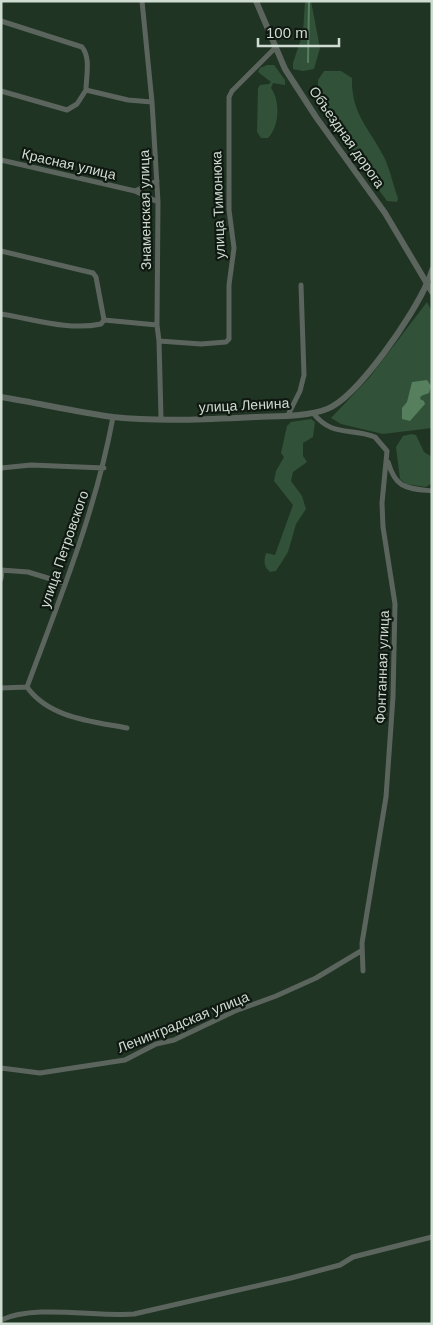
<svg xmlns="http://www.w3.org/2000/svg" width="433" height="1325" font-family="Arial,sans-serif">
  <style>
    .green { fill: #315138 }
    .water { fill: #567f5e }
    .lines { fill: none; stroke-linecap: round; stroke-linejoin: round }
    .stream { stroke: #567f5e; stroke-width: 2 }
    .minor { stroke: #5b655d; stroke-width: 5 }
    .tertiary { stroke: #5b655d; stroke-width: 6 }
    .labels { text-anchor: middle; stroke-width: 4.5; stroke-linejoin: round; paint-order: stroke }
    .street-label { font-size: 14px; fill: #cfdcd1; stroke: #101911 }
  </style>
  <rect width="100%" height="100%" fill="#1f3423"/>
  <!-- green -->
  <path class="green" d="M305 1H311L320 48 314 69 303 71 293 69V63L303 33Z
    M267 65H274L285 80V85L273 83 271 88C280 100 280 126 268 138H261L257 132 258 88 260 85 269 84 271 82 258 72 260 68Z
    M324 71H341L352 78C351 114 369 128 384 157 390 169 393 185 398 198L397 202 387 201 349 150 340 128 318 104V80Z
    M427 302 432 312V428L383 434 341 424 331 418 369 378Z
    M311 419 315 422 313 437 303 443V456L307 462 293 472 291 481 302 496 306 509 296 524 288 552 276 571 270 572C263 566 264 561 266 553L275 555 293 505 274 481 276 471 284 457 281 453 287 426 291 422Z
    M411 434 416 435 424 452 432 457V483L426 487 406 484 400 479 396 447 403 436Z"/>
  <!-- water -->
  <path class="water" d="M427 380 431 386 429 393 421 396 420 399 424 401 425 404 410 421 402 419V408L407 402 412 382Z"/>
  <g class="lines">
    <!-- stream -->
    <path class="stream" d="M308 62 309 1"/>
    <!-- minor -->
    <path class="minor" d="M142 1 152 102 158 202 157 325 159 341 161 418
      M1 21 82 47C91 58 86 77 86 90
      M1 91 67 110 77 104 86 90 128 100 152 102
      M1 160 135 191 158 202
      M135 191 157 181
      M1 251 93 273 96 277 104 320
      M427 283 432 269
      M1 314C33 319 69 331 101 324L104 320 157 325
      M159 341 201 344 226 342 229 339V285L234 248 229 210V97L232 91 275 48
      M313 413C333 438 350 427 375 437L387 451 382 503 383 527 395 604 393 697 386 797 362 943 363 971
      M288 415 300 391 304 375 301 285
      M388 462C396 489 406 488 432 491
      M1 468 31 465 104 468
      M1 570 28 572 64 583
      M1 579 2 570
      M27 687C49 718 91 721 127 728
      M1 688 27 687C60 598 96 510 113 417
      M1 1068 40 1073 125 1060 156 1044 174 1040 235 1011 276 996 316 978 361 951
      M1 1320C35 1304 95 1317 134 1314L291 1278 340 1265 353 1257 432 1237"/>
    <!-- tertiary -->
    <path class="tertiary" d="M256 1 285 69 316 117 385 213 432 292
      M1 397C38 403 76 412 113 417 160 422 209 419 256 417 279 416 306 417 327 409 358 397 414 314 427 283"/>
  </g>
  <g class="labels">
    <!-- street labels -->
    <g class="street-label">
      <text transform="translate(347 137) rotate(55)" y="5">Объездная дорога</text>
      <text transform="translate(69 164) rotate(13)" y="5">Красная улица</text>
      <text transform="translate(218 205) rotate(-92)" y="5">улица Тимонюка</text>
      <text transform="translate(145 210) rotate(-91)" y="5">Знаменская улица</text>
      <text transform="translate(244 405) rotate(-3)" y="5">улица Ленина</text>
      <text transform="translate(64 549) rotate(-71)" y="5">улица Петровского</text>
      <text transform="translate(382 667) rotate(-88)" y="5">Фонтанная улица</text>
      <text transform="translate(183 1022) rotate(-22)" y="5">Ленинградская улица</text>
    </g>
  </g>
  <!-- border -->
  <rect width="433" height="1325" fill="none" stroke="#cfdcd1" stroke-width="5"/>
  <!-- scale -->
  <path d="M258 38v8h81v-8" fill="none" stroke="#cfdcd1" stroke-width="2.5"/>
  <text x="266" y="38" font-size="15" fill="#cfdcd1" stroke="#101911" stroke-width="4" paint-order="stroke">100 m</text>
</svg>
